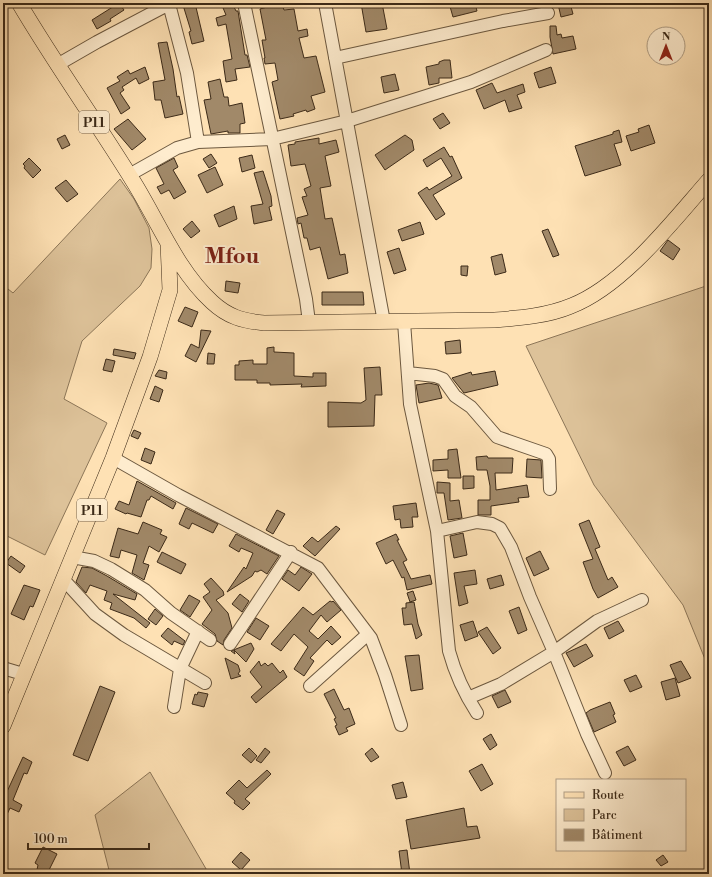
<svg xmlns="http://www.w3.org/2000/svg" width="712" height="877" font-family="'Libre Bodoni',serif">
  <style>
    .green { fill: #ddc299; stroke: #8c7658 }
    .building { fill: #a18969; stroke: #3c2a18 }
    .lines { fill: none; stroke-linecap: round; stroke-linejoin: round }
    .minor-casing { stroke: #6c583f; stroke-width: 14 }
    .major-casing { stroke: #3c2a18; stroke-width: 16 }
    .minor { stroke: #feecce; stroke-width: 12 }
    .major { stroke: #fee1b4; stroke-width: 15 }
    .labels { text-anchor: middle; stroke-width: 4; stroke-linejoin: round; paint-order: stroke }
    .shield { fill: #feecce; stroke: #76644f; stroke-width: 1 }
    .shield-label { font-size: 13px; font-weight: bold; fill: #3c2a18 }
    .town-label { font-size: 22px; font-weight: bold; fill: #7a1f14; stroke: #feecce }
  </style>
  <rect width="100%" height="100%" fill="#fee1b4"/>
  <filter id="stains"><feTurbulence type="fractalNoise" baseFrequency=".005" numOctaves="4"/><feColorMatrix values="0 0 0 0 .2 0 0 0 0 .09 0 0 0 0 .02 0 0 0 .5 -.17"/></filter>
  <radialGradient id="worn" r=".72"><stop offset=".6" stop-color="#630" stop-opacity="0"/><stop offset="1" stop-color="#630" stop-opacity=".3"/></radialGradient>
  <!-- green -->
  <path class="green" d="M120 179 134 199 149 228 152 249 151 268 140 286 82 341 64 399 107 423 45 555 3 534V285L13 293Z
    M709 285V669L683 605 594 485 526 346Z
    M150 772 209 874H110L95 815Z"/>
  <!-- building -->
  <path class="building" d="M119 3 124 10 110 19 111 21 97 29 92 20Z
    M190 3H195L204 41 192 44 189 32 191 31 183 5Z
    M221 3H232L236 11H238L245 55H247L250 67 235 69 237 80 226 82 223 61 232 59 226 24 218 26 216 18 226 15Z
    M282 3 284 10 294 9 298 31 307 29 308 36 299 38 304 58 316 56 325 92 311 96 315 109 307 112 306 110 293 114 294 116 280 119 272 82 278 80 275 63 265 64 264 58H265L262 40H266L260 9Z
    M361 3H382L387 29 366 32Z
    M449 3H475L477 11 453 17Z
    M570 3 573 14 561 17 558 4Z
    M550 26H556L557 35 561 34 562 38 573 36 576 49 553 54 550 37Z
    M167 42 173 69 177 97 179 96 183 114 165 118 161 100H155L153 82 165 80 158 43Z
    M444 60H450L452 78H439V83L429 85 426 67 439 64V62Z
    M145 67 149 79 139 84 136 78 122 87 124 90 120 93 130 108 121 114 107 88 120 81 117 77 128 70 130 74Z
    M551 67 556 83 539 88 534 73Z
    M395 74 399 90 384 93 381 77Z
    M220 79 224 97H228L229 106 242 103 245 123 240 124V133H228V131L211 134 204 100 211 99 208 82Z
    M492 83 497 93 523 84 525 92 517 95 522 108 509 112 505 100 484 109 476 90Z
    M443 113 450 123 440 129 433 119Z
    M128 119 146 139 132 150 114 129Z
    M649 125 655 143 631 151 626 136 639 132 638 129Z
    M619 130 622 142 614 144 621 165 585 176 575 146 613 134V132Z
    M65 135 70 145 62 149 57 139Z
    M405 135 412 140 414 150 385 170 375 155Z
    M319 138V144L336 140 339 152 325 156 331 186 320 188 325 219 332 218 340 255 345 254 348 273 328 279 320 247 310 250 307 238H304L301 223 298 224 297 218 308 215 302 197 307 196 304 189 311 186 305 164 291 166 288 145 295 144V142Z
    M444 147 450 157 452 156 462 178 433 195 445 214 436 220 418 193 427 187 429 190 452 176 441 158 427 167 423 160Z
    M211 154 217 163 209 168 203 159Z
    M252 155 255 168 242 172 239 158Z
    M29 158 41 170 33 178 24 168 25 166 23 164Z
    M174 158 178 167 173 170 186 192 174 199 169 190 161 194 157 187 164 184 156 168Z
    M215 167 223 185 207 193 198 175Z
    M263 171 271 196 272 206 269 207 272 220 254 224 251 206 263 204 254 173Z
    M66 180 78 194 67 202 55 188Z
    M234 206 237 219 219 227 214 215Z
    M192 221 200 231 191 238 183 229Z
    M420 222 424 234 402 241 398 230Z
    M548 229 559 255 553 257 542 231Z
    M668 240 680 249 673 260 660 251Z
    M399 248 406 270 394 274 387 252Z
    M502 254 506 272 495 275 491 257Z
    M461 266H468L467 276 461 275Z
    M226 281 240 283 238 293 225 291Z
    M322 292H363L364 305H322Z
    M185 307 198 312 192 327 178 321Z
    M201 330 211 331 196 362 185 356 191 344 199 348Z
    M460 340 461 353 446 354 445 342Z
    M274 347V352L294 353V376L313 377V373H326V386L301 387 302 384 270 385V383H257V380H235V365H239V361L253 360V364H267V348Z
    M114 349 136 353 134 359 113 355Z
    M208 353 215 354 214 364H207Z
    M106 359 115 361 112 372 103 370Z
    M380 367 382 395H375L374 426 328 427V402L361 403 366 400 364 368Z
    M159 370 167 372 166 379 155 376Z
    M495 371 498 385 464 393 452 378 471 372 472 375Z
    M429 383 438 385 442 398 419 403 416 385Z
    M155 386 163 390 159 402 150 399Z
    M134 430 141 433 138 439 131 436Z
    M145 448 155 452 151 464 141 460Z
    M457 449 461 478H448V470L433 471V460L448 459V450Z
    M487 456 488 458H513L512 473H495L496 490 527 485 529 497 518 498 519 502 491 506V515H478V500H490V486L487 470H477L476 457Z
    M527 459 541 460 542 478 526 477Z
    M463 476H474V488L463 489Z
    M137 481 176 503 173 509 151 496 149 500H147L141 517 127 513 126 514 115 509 119 501 129 505Z
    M437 482 450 483V501L459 500 462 518 448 520 444 493H437Z
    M416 503 418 517H412L413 527 401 528 400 519 395 520 393 506Z
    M186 508 218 524 213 533 192 523 189 529 179 524Z
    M277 510 285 514 273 534 266 530Z
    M589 520 600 547 595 549 608 580 612 577 618 587 598 598 593 589 583 562 593 559 579 524Z
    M143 522 162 530 160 534 167 537 159 552 149 546 143 563 149 565 144 580 132 573 137 555 121 550 119 558 110 556 118 528 138 534Z
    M336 526 340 529 315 556 303 546 312 537 318 542Z
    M463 533 467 555 454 558 450 536Z
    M236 534 279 556 267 574 261 570 257 572 255 571 252 576 227 592 244 567 246 569 253 553 241 548 239 552 229 546Z
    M396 534 399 540H397L407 560 403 562 411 579 430 575 432 584 407 590 404 577 402 578 393 560 386 564 376 543Z
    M540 551 549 569 534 576 526 558Z
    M162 552 186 564 181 574 157 562Z
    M11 556 25 566 20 573 6 563Z
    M82 567 92 568 107 576 137 594 135 600 113 594 150 623 146 628 134 618 110 609 112 603 104 600 107 591 90 585 86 593 76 582Z
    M301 567 312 574 299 591 282 579 288 570 295 575Z
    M475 570 477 584 464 586 468 603 459 606 454 573Z
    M501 575 504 585 490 589 487 579Z
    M211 578 223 591 224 595 216 600 228 613 232 628 224 640 223 645 217 641 215 634 202 624 212 610 203 597 210 592 204 584Z
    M24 585 40 590 33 607 30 606 24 620 11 614Z
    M413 591 416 600 410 602 407 593Z
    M240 594 249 601 242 612 232 604Z
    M189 595 200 601 190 617 180 610Z
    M330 601 332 602 333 601 341 610 327 622 321 615 309 631 318 639 331 626 341 637 332 645 327 640 310 658 314 661 304 676 294 669 308 647 294 634 281 651 271 644 303 607 313 615Z
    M414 602 418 624 422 635 416 639 412 624 404 625 402 608H406V603Z
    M519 607 527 630 518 634 509 611Z
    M155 609 163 616 156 625 148 619Z
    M256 618 269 626 260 640 247 632Z
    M473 621 478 636 465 641 460 625Z
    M618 621 624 631 609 639 604 628Z
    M487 627 501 648 493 654 478 632Z
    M168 628 185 641 183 645 174 641 172 645 161 636Z
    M251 643 254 649 246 662 234 650 235 654 231 651Z
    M586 644 593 656 574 667 566 653Z
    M419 655 423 689 411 691 405 656Z
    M225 658 238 665 240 671 238 674 241 676 231 679Z
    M259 661 261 666 265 663 268 666 272 663 280 673 283 670 287 677 256 703 251 697 262 687 250 672Z
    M681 661 691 678 678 683 670 665Z
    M636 675 642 687 630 692 624 680Z
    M675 678 680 696 666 700 661 682Z
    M100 686 115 692 88 761 73 755Z
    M334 689 344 710 349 708 355 724 346 728 348 731 339 735 335 726 337 725 334 719 336 718 324 694Z
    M505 690 511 702 498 708 492 696Z
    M198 692 208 694 204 707 192 704 195 694 197 695Z
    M610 702 615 714 613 715 616 722 594 732 586 713 590 710Z
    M491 734 497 745 490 750 483 739Z
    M628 746 636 760 624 766 616 752Z
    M249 748 257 756 251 763 242 755Z
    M265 748 270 752 261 763 256 760Z
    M372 748 379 757 371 762 365 754Z
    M23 757 32 762 27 774 24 773 13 800 22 805 19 812 10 808 3 823V795L5 796Z
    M482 764 493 784 481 791 469 771Z
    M267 770 271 774 245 799 250 803 243 810 234 803 235 801 226 793 239 780 247 788Z
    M403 782 407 797 396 799 392 785Z
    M464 808 467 827 477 826 480 838 411 849 406 820Z
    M43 847 57 854 47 874H36L38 865 35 863Z
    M407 850 410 874H402L399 851Z
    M241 852 250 860 241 870 232 862Z
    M663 855 668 862 661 866 656 860Z"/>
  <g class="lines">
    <defs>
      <path id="minor" d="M244 3 306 299 309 322
        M325 3 384 322
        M169 4 187 73 198 142
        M335 58 503 21 548 13
        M57 65 97 42 171 3
        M129 175 177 148 198 142 272 139 347 121 471 82 546 50
        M404 322 410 404 437 531 449 651C455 673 464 693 477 713
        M408 373 435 376 443 379 455 396 471 407 497 437 546 454 549 459 550 489
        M113 458 178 495 318 568 371 638 385 675 401 725
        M437 531 477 522 492 524 500 528 511 547 530 597 554 652 597 621 642 600
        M72 557 94 561 111 569 145 590 171 613 210 640
        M63 579 95 614 124 635 205 683
        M230 644 291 552
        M3 668 23 674
        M310 686 368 634
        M468 698 501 684 554 652 587 734 605 773
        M174 707 180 669 198 631"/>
      <path id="major" d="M19 3C55 64 96 121 133 181 158 221 177 270 212 302 228 317 243 321 264 323L494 320C520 318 547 316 571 306 623 286 673 221 709 180
        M3 726 113 458 150 357 170 290 168 243"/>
    </defs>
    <!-- minor casing -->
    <use href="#minor" class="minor-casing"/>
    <!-- major casing -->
    <use href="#major" class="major-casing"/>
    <!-- minor -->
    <use href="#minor" class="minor"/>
    <!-- major -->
    <use href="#major" class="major"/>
  </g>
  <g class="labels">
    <!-- shield labels -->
    <g class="shield">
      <rect x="79" y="111" width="30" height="22" rx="3"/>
      <rect x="77" y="499" width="30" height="22" rx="3"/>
    </g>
    <g class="shield-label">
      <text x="94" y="127">P11</text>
      <text x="92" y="515">P11</text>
    </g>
    <!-- town labels -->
    <g class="town-label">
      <text x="232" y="263">Mfou</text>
    </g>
  </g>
  <!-- margin -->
  <rect width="712" height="877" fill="none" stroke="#fee1b4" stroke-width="16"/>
  <rect x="4" y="4" width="704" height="869" fill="none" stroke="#3c2a18" stroke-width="2"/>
  <rect x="8" y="8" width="696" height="861" fill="none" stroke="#3c2a18"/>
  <!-- legend -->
  <rect x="556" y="779" width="130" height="72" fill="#feecce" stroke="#b09e85"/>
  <rect x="564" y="792" width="20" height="6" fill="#fee1b4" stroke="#b09e85"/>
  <text x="592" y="799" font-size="12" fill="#3c2a18">Route</text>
  <rect x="564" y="809" width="20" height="12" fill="#ddc299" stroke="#b09e85"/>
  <text x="592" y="819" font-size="12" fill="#3c2a18">Parc</text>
  <rect x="564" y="829" width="20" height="12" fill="#a18969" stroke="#b09e85"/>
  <text x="592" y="839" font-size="12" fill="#3c2a18">Bâtiment</text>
  <!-- north arrow -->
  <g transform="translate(666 46)"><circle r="19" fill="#feecce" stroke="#b09e85"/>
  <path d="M0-3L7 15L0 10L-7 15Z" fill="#8f2418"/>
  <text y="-6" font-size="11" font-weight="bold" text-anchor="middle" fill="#3c2a18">N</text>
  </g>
  <!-- scale -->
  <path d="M28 843v6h121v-6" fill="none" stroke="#3c2a18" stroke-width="2"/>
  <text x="34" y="843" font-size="12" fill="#3c2a18" stroke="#feecce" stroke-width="3" paint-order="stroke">100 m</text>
  <rect width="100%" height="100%" filter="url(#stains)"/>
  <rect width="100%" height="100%" fill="url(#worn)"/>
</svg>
